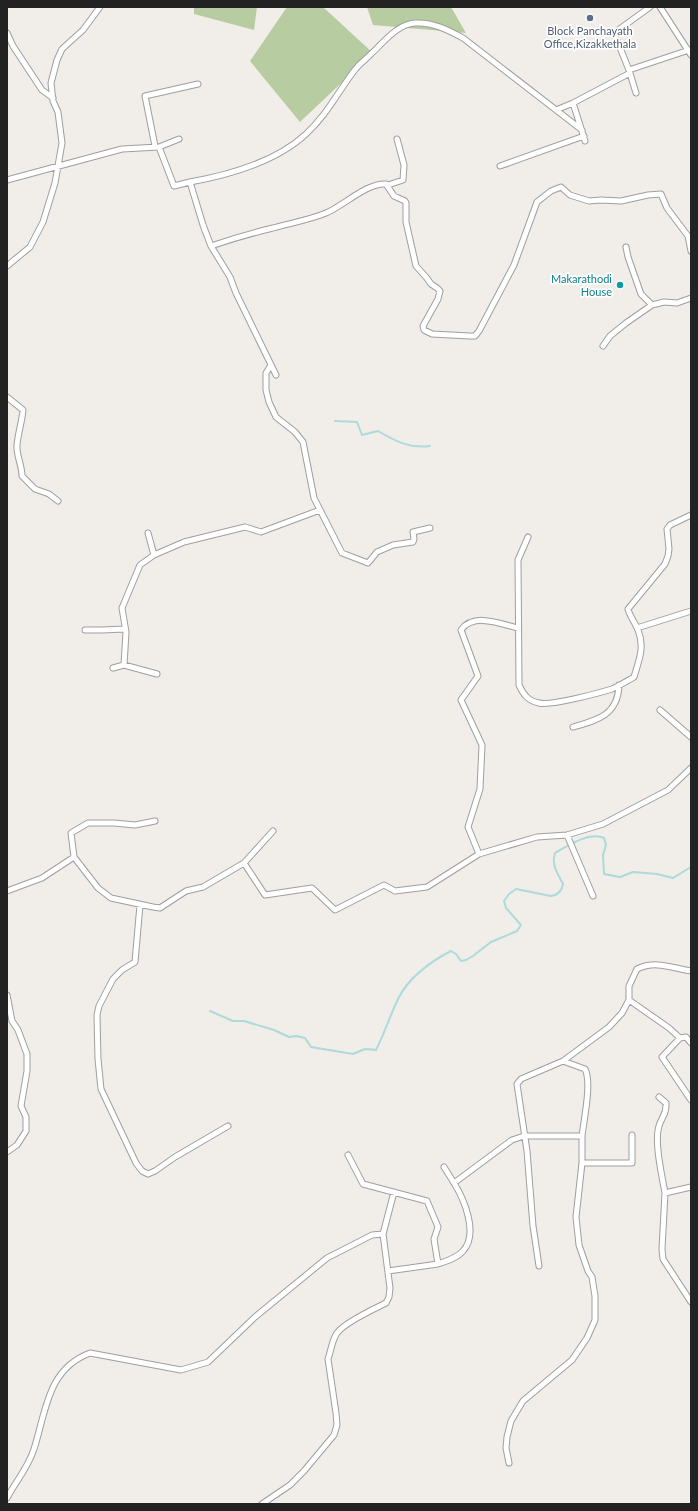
<svg xmlns="http://www.w3.org/2000/svg" width="698" height="1511" font-family="Lato,sans-serif">
  <style>
    .forest { fill: #b7cda1 }
    .lines { fill: none; stroke-linecap: round; stroke-linejoin: round }
    .stream { stroke: #addadb; stroke-width: 2 }
    .street-casing { stroke: #9f9f9f; stroke-width: 7 }
    .street { stroke: #fff; stroke-width: 5 }
    .service-dot { fill: #5c6f8a; stroke: #fff; stroke-width: 1.5 }
    .culture-dot { fill: #0f9aa8; stroke: #fff; stroke-width: 1.5 }
    .labels { text-anchor: middle; stroke-width: 3.5; stroke-linejoin: round; paint-order: stroke }
    .service-label { font-size: 11px; fill: #4e5e75; stroke: #fff }
    .culture-label { font-size: 11px; fill: #0d838f; stroke: #fff; text-anchor: end }
  </style>
  <rect width="100%" height="100%" fill="#f1ede9"/>
  <!-- forest -->
  <path class="forest" d="M194 7H257L254 30 194 14Z
    M287 7H323L373 53 300 122 250 61Z
    M367 7H451L466 33 373 25Z"/>
  <g class="lines">
    <!-- stream -->
    <path class="stream" d="M335 421 357 422 362 435 378 431C395 441 410 449 430 446
      M210 1011 233 1021H244L274 1030 289 1037 296 1036 305 1038 311 1047 353 1054 365 1049 376 1050C384 1034 390 1016 398 999 408 978 431 961 451 951L456 954 461 961 466 960 473 956 491 942 517 931 521 925 506 908 504 901 509 894 516 889 551 896C558 895 562 891 563 884 558 874 551 865 555 853 567 846 590 831 604 838L606 845 603 855 604 874 620 877 633 872 657 874 673 878 691 867"/>
    <defs>
      <path id="street" d="M660 7 691 55
        M7 33 13 46 42 90 53 98
        M629 70 689 50
        M636 93 629 70 614 33 650 7
        M556 110 573 103
        M179 139 159 147 174 186 190 182 203 225 211 246 230 277 236 293 276 375
        M585 141 573 103 630 73
        M155 146 145 96 198 84
        M500 166 584 136
        M7 180 122 149 159 147
        M190 182C229 175 276 162 306 134 326 116 338 92 354 71 358 65 365 60 371 54 383 43 397 24 415 23 433 22 448 30 463 38L582 130
        M388 185 403 180 404 165 397 139
        M211 246C231 239 252 233 273 228 291 223 309 220 326 213 343 206 368 182 386 184L394 196 405 201 406 203V222L416 266 426 277 431 284 437 288 440 291 438 299 423 326 424 330 432 334 470 336H475L479 331 514 265 537 202 551 191 561 187 570 195 589 201 601 200 621 201 648 195 661 194 667 208 688 236 691 251
        M626 247 628 257 641 294 652 305
        M7 266 30 247 43 222 55 183 62 143 58 112 53 101 51 83 57 60 62 49 83 30 100 7
        M603 346 610 336 626 323 652 305 664 302 677 303 691 298
        M271 365 266 373V390L269 402 276 417 295 432 303 442 314 498 342 553 368 563 377 552 393 545 413 542 414 539 413 532 430 528
        M7 397 23 410C22 422 18 433 17 445 16 455 22 465 22 476L35 489 49 494 58 501
        M148 533 154 555
        M528 537 518 560 519 685C523 694 528 701 539 703 551 706 599 693 612 689 619 686 627 681 634 677 639 660 645 647 638 630 635 622 630 617 628 609L665 564 668 556 669 549 667 529 670 525 691 515
        M637 628 691 611
        M85 630H102L125 629
        M124 665 157 674
        M113 668 124 665 126 632 122 608 140 565 154 555 184 542 245 527 261 532 320 510
        M660 710 691 737
        M573 727C598 720 618 715 619 685
        M273 831 244 863 265 895 312 888 335 910 384 885 395 891 427 887 479 854 537 837 567 835 603 824 668 790 691 768
        M567 835 593 896
        M479 854 468 827 480 789 482 745 461 700 478 676 461 630C474 612 501 624 518 628
        M74 857 71 833 88 823H114L135 825 155 821
        M7 891 42 878 74 857 98 888 111 898 153 907 160 908 186 891 203 887 244 863
        M140 905 135 962 122 970 113 979 99 1006 97 1015 98 1059 101 1089 136 1163 142 1171 148 1174 155 1171 175 1157 228 1126
        M7 995 12 1021 18 1030 27 1054V1071L21 1106 26 1117V1131L17 1145 7 1152
        M629 1000 669 1028 680 1038 686 1037 691 1043
        M680 1038 662 1057 691 1100
        M563 1061 585 1069C592 1082 584 1119 582 1136
        M659 1097 666 1103C667 1114 662 1116 659 1126 654 1142 662 1176 665 1193L691 1187
        M348 1155 363 1184 427 1201 438 1227 434 1239 438 1264 388 1271
        M582 1163H632V1135
        M444 1167 454 1183
        M665 1193 662 1249 663 1259 691 1302
        M438 1264C447 1261 457 1258 463 1251 479 1234 464 1199 454 1183L512 1140 524 1136H582V1163L576 1217 579 1245 588 1271 592 1277 595 1296V1320L587 1338 572 1360 523 1401 511 1421 507 1437 506 1448 509 1463
        M539 1266 533 1226 527 1151 517 1084 521 1079 563 1061 609 1027 622 1013 629 1000V986L637 969C656 960 672 968 691 971
        M7 1498C16 1481 28 1468 34 1449 46 1412 47 1369 90 1353L181 1370 208 1362 255 1317 327 1258 372 1235 383 1234 394 1192
        M262 1504 290 1485 304 1471 334 1435 337 1425 336 1413 328 1359C331 1351 332 1340 337 1333 345 1322 374 1309 386 1303L389 1297 390 1288 383 1234"/>
    </defs>
    <!-- street casing -->
    <use href="#street" class="street-casing"/>
    <!-- street -->
    <use href="#street" class="street"/>
  </g>
  <!-- markers -->
  <circle class="service-dot" cx="590" cy="18" r="4"/>
  <circle class="culture-dot" cx="620" cy="285" r="4"/>
  <g class="labels">
    <!-- service labels -->
    <g class="service-label">
      <text x="590" y="35">Block Panchayath<tspan x="590" dy="13">Office,Kizakkethala</tspan></text>
    </g>
    <!-- culture labels -->
    <g class="culture-label">
      <text x="612" y="283">Makarathodi<tspan x="612" dy="13">House</tspan></text>
    </g>
  </g>
  <!-- border -->
  <rect width="698" height="1511" fill="none" stroke="#222222" stroke-width="16"/>
</svg>
